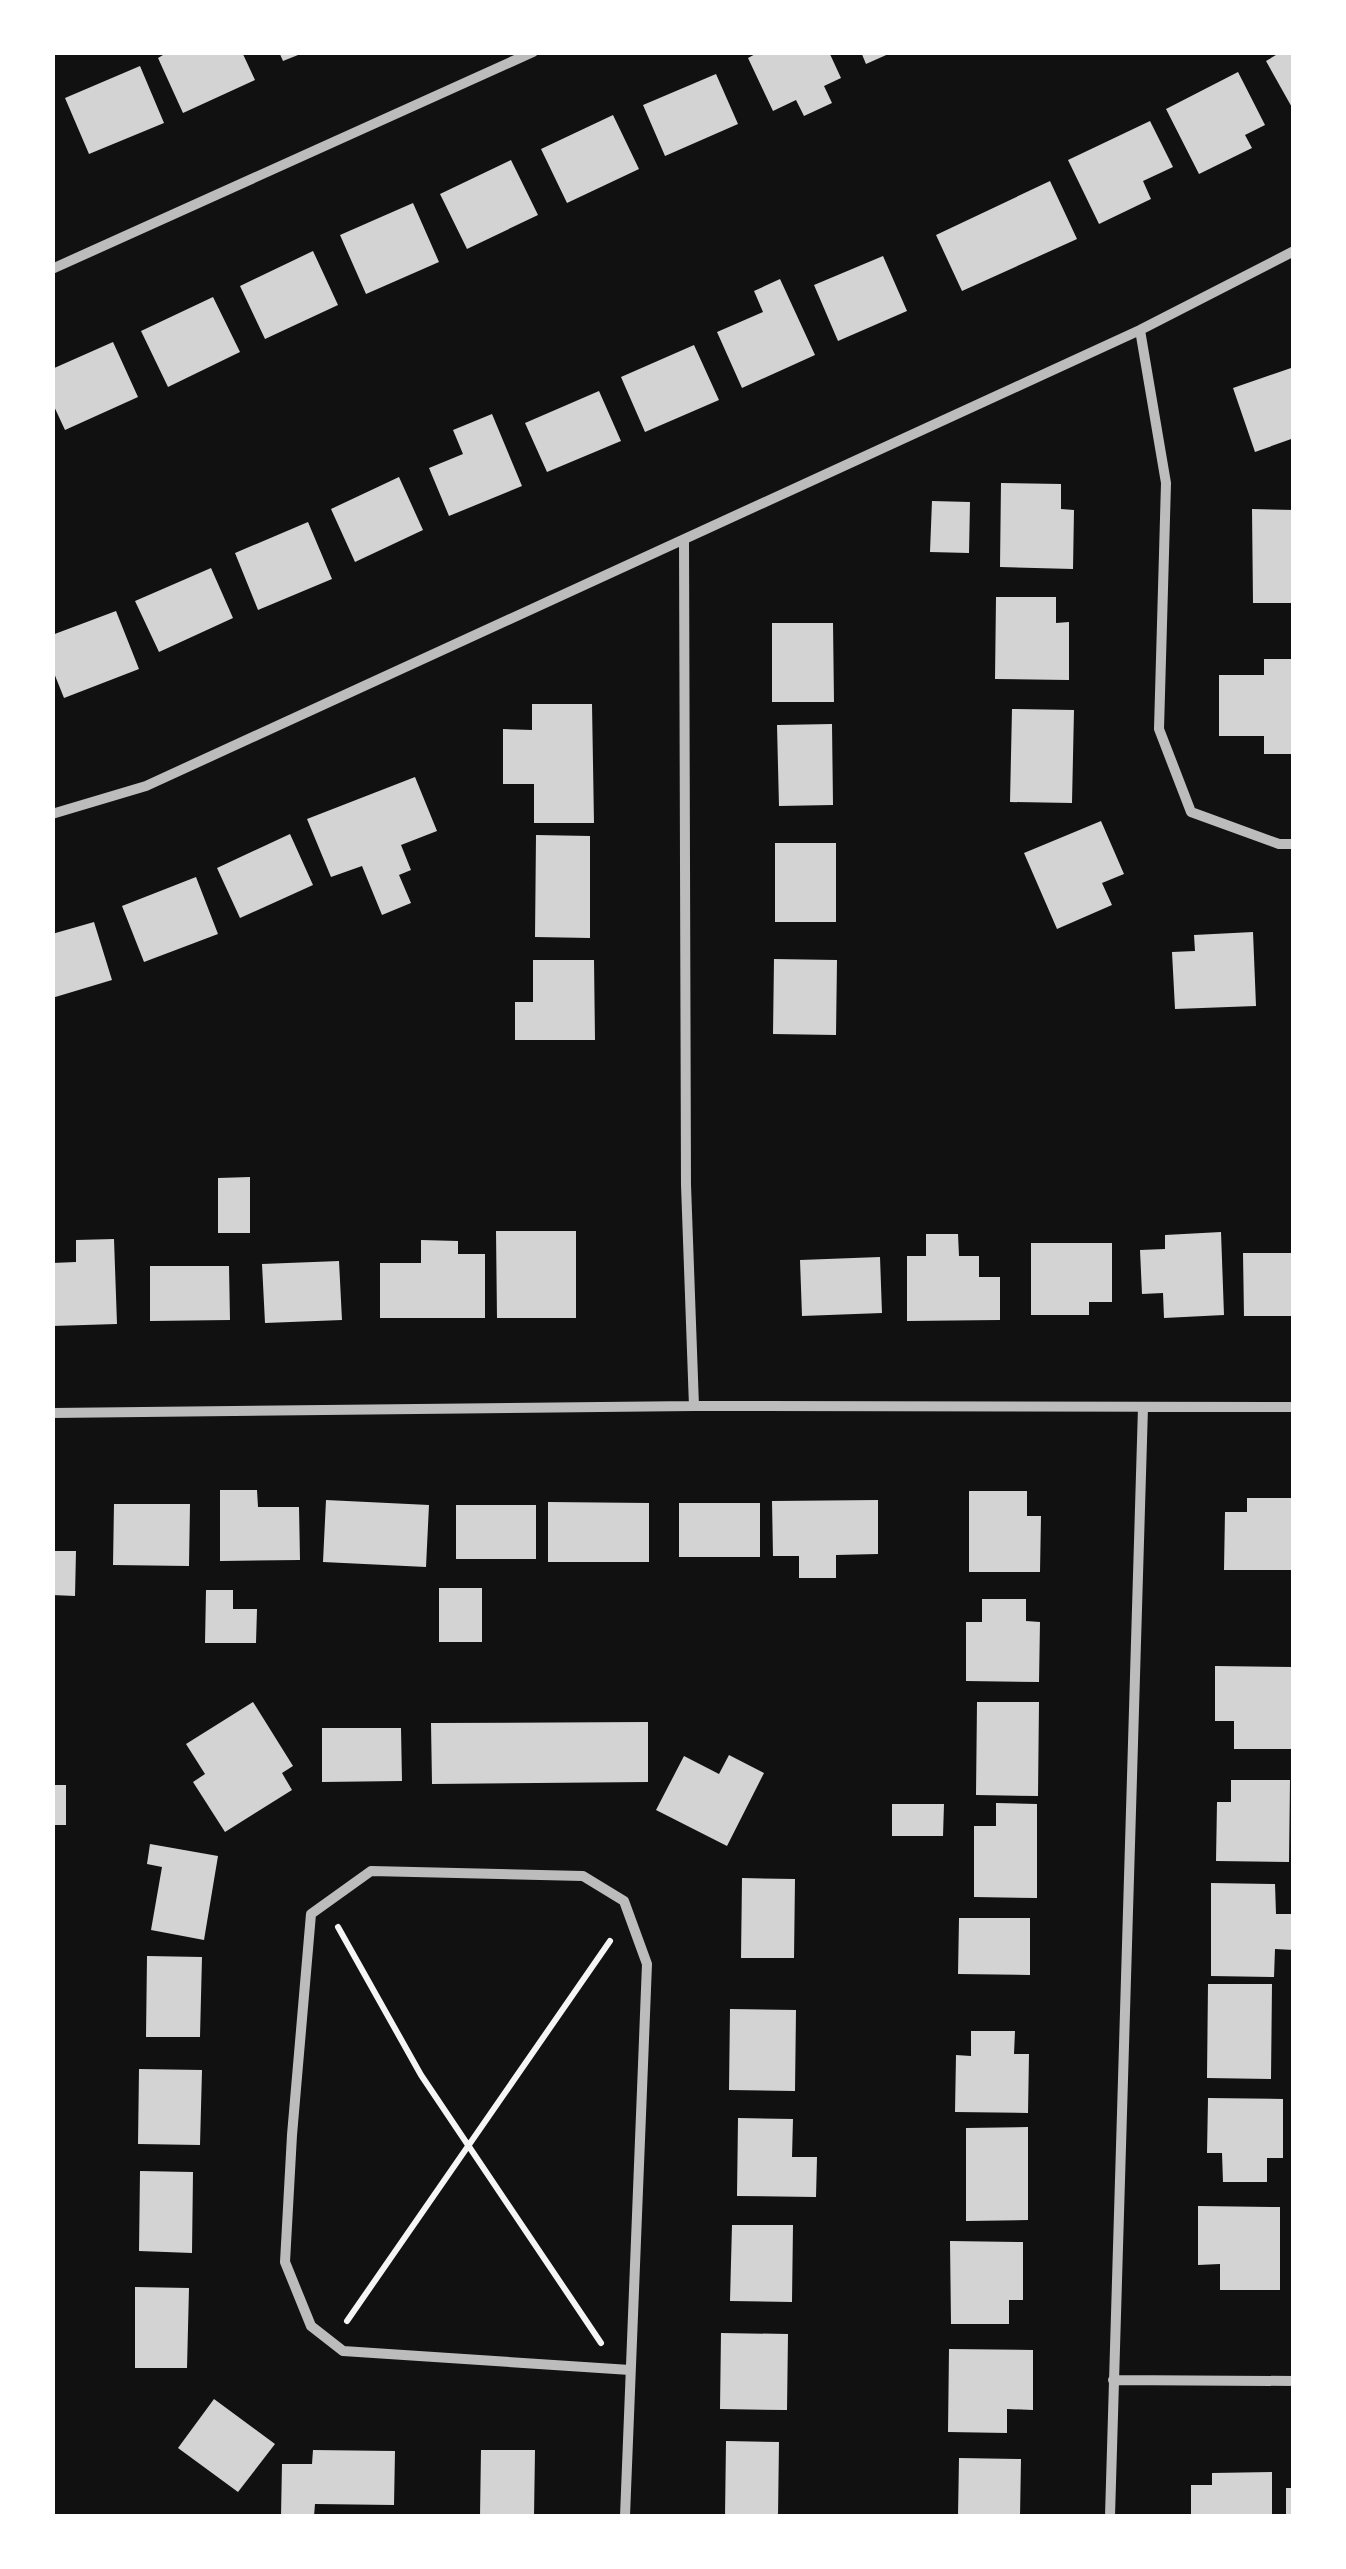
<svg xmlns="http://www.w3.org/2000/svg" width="1346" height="2569" font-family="Inter,sans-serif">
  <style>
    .building { fill: #d3d3d3 }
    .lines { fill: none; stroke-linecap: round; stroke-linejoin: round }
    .path { stroke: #f5f5f5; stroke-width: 6 }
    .minor { stroke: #bcbcbc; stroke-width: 10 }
  </style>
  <rect width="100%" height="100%" fill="#111"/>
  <!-- building -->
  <path class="building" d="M168 52H242L255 80 183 113 158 58Z
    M279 52H303V53L283 61Z
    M759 52H829L841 78 824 86 832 103 804 116 796 100 773 111 748 58Z
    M861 52H893L866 64Z
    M1281 52H1294V111L1266 61Z
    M140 66 164 123 89 154 65 98Z
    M1238 72 1265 125 1245 135 1252 148 1199 174 1166 109Z
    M716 74 738 124 665 156 643 105Z
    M613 115 639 169 567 203 541 149Z
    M1150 121 1173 167 1143 181 1151 199 1099 224 1068 160Z
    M511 160 538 215 467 249 440 194Z
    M1050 181 1077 239 962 291 936 235Z
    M413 203 439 262 366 294 340 235Z
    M313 251 338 305 265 339 240 286Z
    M883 256 907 311 838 341 814 285Z
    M780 279 815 355 742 388 717 332 763 312 754 291Z
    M213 297 240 352 168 387 141 331Z
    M113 342 138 397 65 430 52 402V369Z
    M694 345 719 400 645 432 621 377Z
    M1294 367V438L1255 452 1233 388Z
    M599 391 621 441 547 472 525 423Z
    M492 414 522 486 449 516 429 468 463 454 453 430Z
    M399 477 423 530 355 562 331 509Z
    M1001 483 1061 484V509L1074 510 1073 569 1000 567Z
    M932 501 970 502 969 553 930 552Z
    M1252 509 1294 510 1292 603H1253Z
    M308 522 332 579 258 610 235 553Z
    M211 568 233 618 159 652 135 601Z
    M996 597H1056V623L1069 622V680L995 679Z
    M116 611 139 669 64 698 52 668V635Z
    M772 623H833L834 702H772Z
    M1264 659H1294V754H1264V736H1219V675H1264Z
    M532 704H592L594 823H534V784H503V729L532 730Z
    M1012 709 1074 710 1072 803 1010 802Z
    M832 724 833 805 779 806 777 725Z
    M415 777 437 831 401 845 411 870 399 875 411 903 382 915 362 866 331 877 307 819Z
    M1101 821 1124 874 1102 883 1112 905 1057 929 1024 853Z
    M290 834 313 885 240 918 217 868Z
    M536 835 590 836V938L535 937Z
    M775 843H836V922H775Z
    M196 877 218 934 144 962 122 906Z
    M94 922 112 980 52 998V934Z
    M1253 932 1256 1006 1175 1009 1172 952 1195 951 1194 935Z
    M774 959 837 960 836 1035 773 1034Z
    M533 960H594L595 1040H515V1002H533Z
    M250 1177V1233H218V1178Z
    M496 1231H576V1318H497Z
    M1221 1232 1224 1315 1164 1318 1163 1293 1142 1294 1140 1250 1165 1249V1235Z
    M926 1234H958L959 1256H979V1277H1000V1320L907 1321V1256H926Z
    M114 1239 117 1324 52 1326V1263L76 1262V1240Z
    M421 1240 458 1241V1254H485V1318H380V1263H421Z
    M1031 1243H1112V1302H1089V1315H1031Z
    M1243 1253H1294V1316H1244Z
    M880 1257 882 1313 802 1316 800 1260Z
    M339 1261 342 1320 265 1323 262 1264Z
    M150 1266H229L230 1320 150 1321Z
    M220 1490H257L258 1507H299L300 1560 220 1561Z
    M969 1491H1027V1516H1041L1040 1572H969Z
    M1247 1498H1294V1570H1224L1225 1512H1247Z
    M326 1500 429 1505 426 1567 323 1562Z
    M878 1500V1554L836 1555V1578H799V1556H773L772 1501Z
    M548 1502 649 1503V1562H548Z
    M679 1503H760V1557H679Z
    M114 1504H190L189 1566 113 1565Z
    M456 1505H536V1559H456Z
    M52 1551H76L75 1596 52 1595Z
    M439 1588H482V1642H439Z
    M206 1590H233V1609H257L256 1643H205Z
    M982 1599H1026V1621L1040 1622 1039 1682 966 1681V1622H982Z
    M1215 1666 1293 1667 1292 1749H1234V1721H1215Z
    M253 1702 293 1766 282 1773 292 1790 225 1832 193 1782 205 1774 186 1744Z
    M977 1702H1039L1038 1796 976 1795Z
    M648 1722V1782L432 1784 431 1723Z
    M322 1728H401L402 1781 322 1782Z
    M729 1755 764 1773 727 1846 656 1810 684 1756 719 1774Z
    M1231 1780H1290L1289 1862 1216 1861 1217 1802H1231Z
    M52 1785H66V1825H52Z
    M996 1803 1037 1804V1898L974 1897V1826H996Z
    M892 1804H944L943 1836H892Z
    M150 1844 218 1856 204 1940 151 1930 162 1867 147 1864Z
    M742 1878 795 1879 794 1958H741Z
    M1211 1883 1275 1884 1276 1914H1294V1950L1275 1949 1274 1977 1211 1976Z
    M959 1918H1030V1975L958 1974Z
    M147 1956 202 1957 200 2037H146Z
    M1208 1984H1272L1271 2079 1207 2078Z
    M730 2009 796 2010 795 2091 729 2090Z
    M971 2031H1015L1014 2054H1029L1028 2113 955 2112 956 2055 971 2056Z
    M139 2069 202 2070 200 2145 138 2144Z
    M1208 2098 1283 2099V2158H1267V2182H1223L1222 2153H1207Z
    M738 2118 793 2119 792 2157H817L816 2197 737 2196Z
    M1028 2127V2220L966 2221V2128Z
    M140 2171 193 2172 192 2253 139 2251Z
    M1198 2206 1280 2207V2290H1220V2264L1198 2265Z
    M732 2225H793L792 2302 730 2301Z
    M950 2241 1023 2242V2300H1009V2324H951Z
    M135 2287 189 2288 187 2368H135Z
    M721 2333 788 2334 787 2410 720 2409Z
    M949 2349 1033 2350V2410L1007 2409V2433L948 2432Z
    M214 2399 275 2444 238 2492 178 2448Z
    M726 2441 779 2442 778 2516H725Z
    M313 2450 395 2451 394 2505 315 2504 314 2516H281L282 2464H312Z
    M481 2450H535L534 2516H480Z
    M959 2458 1021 2459 1020 2516H958Z
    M1272 2472V2516H1191V2485H1212V2473Z
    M1286 2488H1294V2516H1286Z"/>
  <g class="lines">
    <!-- path -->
    <path class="path" d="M338 1927 421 2075 601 2343
      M347 2321 610 1941"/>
    <!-- minor -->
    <path class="minor" d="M52 269 533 52
      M1140 330 1166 483 1159 729 1191 812 1279 844H1294
      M684 540 686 1185 694 1406
      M52 814 146 786 1140 330 1294 251
      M52 1413 694 1406 1294 1407
      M1113 2380 1294 2381
      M625 2516 647 1964 624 1901 583 1876 371 1871 311 1914 292 2135 285 2262 311 2326 343 2351 630 2370
      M1110 2516 1143 1407"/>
  </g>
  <!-- border -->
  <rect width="1346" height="2569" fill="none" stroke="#ffffff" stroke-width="110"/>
</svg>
